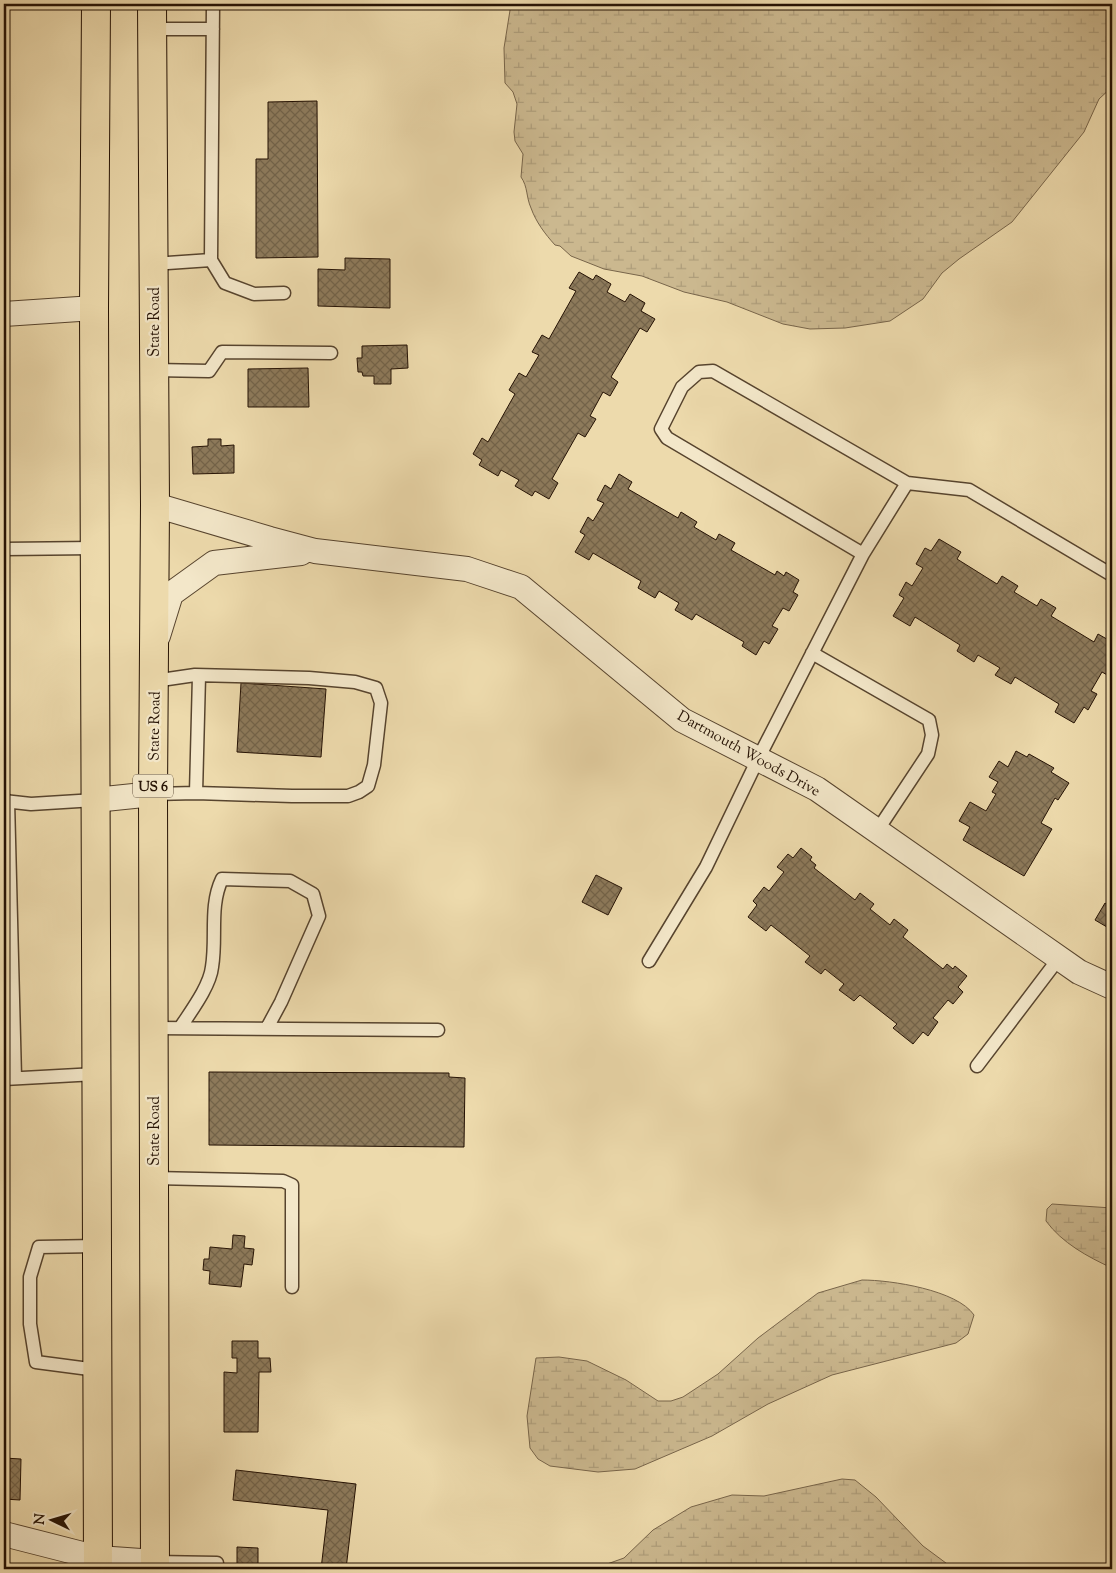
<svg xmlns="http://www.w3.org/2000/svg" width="1116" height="1573" font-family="'Sorts Mill Goudy',serif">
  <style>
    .wetland { fill: url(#wetland-marsh); stroke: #78654a }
    .building { fill: url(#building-cross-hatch); stroke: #251204 }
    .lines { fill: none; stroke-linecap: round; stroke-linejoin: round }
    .service-casing { stroke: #57442e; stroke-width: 15 }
    .minor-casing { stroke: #57442e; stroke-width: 26 }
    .primary-casing { stroke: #251204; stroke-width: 30 }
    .service { stroke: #f3e7c9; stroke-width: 12 }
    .minor { stroke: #f3e7c9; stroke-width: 24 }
    .primary { stroke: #eddaac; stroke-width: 28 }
    .labels { text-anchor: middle; stroke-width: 4.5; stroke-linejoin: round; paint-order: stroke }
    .shield { fill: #f3e7c9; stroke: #63523f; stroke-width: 1 }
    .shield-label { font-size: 14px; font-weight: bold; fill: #251204 }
    .street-label { font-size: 15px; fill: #251204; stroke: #f3e7c9 }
  </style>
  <defs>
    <pattern id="wetland-marsh" width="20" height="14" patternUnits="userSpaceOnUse" patternTransform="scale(1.25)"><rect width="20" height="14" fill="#cbb88f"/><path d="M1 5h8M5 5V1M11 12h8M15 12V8" fill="none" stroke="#ae9d7a"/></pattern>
    <pattern id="building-cross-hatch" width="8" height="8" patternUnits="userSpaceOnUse" patternTransform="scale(1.25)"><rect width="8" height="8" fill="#8d7a5b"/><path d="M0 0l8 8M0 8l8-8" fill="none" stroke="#736349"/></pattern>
  </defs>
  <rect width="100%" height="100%" fill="#eddaac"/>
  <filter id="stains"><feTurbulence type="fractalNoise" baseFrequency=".004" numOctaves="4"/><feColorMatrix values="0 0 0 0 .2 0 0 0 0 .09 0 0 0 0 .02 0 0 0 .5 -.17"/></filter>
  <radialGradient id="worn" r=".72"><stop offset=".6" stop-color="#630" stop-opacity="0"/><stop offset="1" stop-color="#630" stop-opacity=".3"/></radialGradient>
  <!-- wetland -->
  <path class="wetland" d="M511 4H1112V87L1099 99 1084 132 1012 222 959 259 942 273 923 299 890 321 845 328 810 329 783 324 727 302 684 292 642 276 604 269 571 256 560 246 555 245C545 234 536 222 531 208 526 197 528 187 521 177L523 154 515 141 514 132 517 104 513 92 505 83 504 48Z
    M1052 1204 1112 1208V1268C1088 1257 1062 1243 1046 1221L1047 1209Z
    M862 1280C891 1280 957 1290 974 1315L968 1334 956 1343 832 1375 768 1404 712 1436 635 1469 598 1472 550 1466 538 1459 530 1448 527 1416 536 1358 559 1357 587 1361 626 1380 658 1401H671L683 1397 718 1374 758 1338 818 1293Z
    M842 1479 855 1480 876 1497 923 1546 954 1569H593L624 1558 653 1530 691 1507 732 1495 764 1496Z"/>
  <!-- building -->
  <path class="building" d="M317 101 318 257 256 258V159H268V102Z
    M345 258 390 259V308L318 306V269L345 270Z
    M579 272 593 280 596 275 611 284 607 292 625 302 630 294 645 303 641 311 655 319 647 332 640 328 611 377 618 382 610 396 603 392 590 416 596 419 585 437 578 433 552 479 558 483 549 499 535 491 532 496 515 486 519 480 501 470 498 476 479 465 482 460 473 454 482 438 488 442 515 394 509 390 519 373 526 377 539 355 532 352 542 335 549 339 576 291 569 288Z
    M407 345 408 368 391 369V384H374V376H363L362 372H358L357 358H362V346Z
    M308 368 309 407H248V369Z
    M208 439H221V446L234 445V473L193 474 192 447 208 446Z
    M619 474 632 482 628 489 678 518 681 512 697 522 694 527 716 540 719 534 735 543 731 550 775 575 777 571 784 576 786 572 799 580 793 592 798 595 789 611 783 608 772 626 778 629 769 644 764 641 756 655 742 646 744 642 696 614 692 620 675 610 679 603 659 591 655 598 638 588 641 581 593 553 589 560 575 552 585 535 580 532 588 517 593 521 604 503 597 500 605 485 611 489Z
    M939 539 961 552 957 559 997 584 1002 576 1018 586 1014 592 1037 606 1041 599 1056 608 1051 616 1094 642 1098 634 1112 642V670L1109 676 1102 672 1091 691 1097 694 1088 710 1084 707 1074 723 1055 712 1059 704 1015 677 1011 684 995 675 1000 668 978 655 974 662 957 651 960 645 915 617 910 626 893 616 904 598 899 595 906 582 912 586 923 568 916 564 925 548 931 551Z
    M241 683 326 689 321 757 237 752Z
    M1016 751 1027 757 1029 754 1054 768 1051 772 1069 783 1058 800 1055 798 1041 823 1052 829 1024 876 963 840 970 827 959 821 970 802 986 811 996 794 992 792 998 782 989 777 999 761 1008 767Z
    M801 848 812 857 810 860 816 865 814 868 855 900 860 893 874 904 870 909 890 925 894 919 908 930 903 937 943 969 947 964 953 969 955 966 967 976 958 987 963 992 953 1004 948 1000 933 1018 938 1022 928 1036 923 1032 913 1044 893 1028 897 1024 860 995 854 1001 839 990 844 984 825 969 821 974 805 962 810 956 771 925 766 931 748 917 757 905 753 901 764 887 769 891 784 872 777 867 788 854 793 858Z
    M596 875 622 888 608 915 582 902Z
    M1105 903 1112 908V930L1095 920Z
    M209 1072 449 1073V1077L465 1078 464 1147 209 1145Z
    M233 1235 245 1236 244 1248 254 1249 252 1265 244 1264 241 1287 209 1284 210 1271 203 1270 204 1259H209L210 1247 232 1249Z
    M232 1341H258V1358H270L271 1372H259L258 1432H224V1372L237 1373V1358H232Z
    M4 1458 21 1459 20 1500 4 1499Z
    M236 1470 356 1484 346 1569H350H321L328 1510 233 1500Z
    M237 1547 258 1548V1569H237Z"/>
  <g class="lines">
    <defs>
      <path id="service" d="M152 29H213
        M211 260 225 283 254 294 284 293
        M153 264 211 260 213 4
        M154 370 209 371 222 352 331 353
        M4 549 94 548
        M863 554 907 483
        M812 653 929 720 932 735 928 754 877 831
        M196 793 199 676
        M153 794 196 793 292 796H348L359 792 368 786 374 765 381 703 376 688 355 682 309 678 195 675 154 681
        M4 801 31 804 95 800
        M8 801 15 1078
        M649 961 706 867 758 759 863 554 667 438 661 429 682 387 699 372 713 371 907 483 969 490 1112 575
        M154 1028 438 1030
        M180 1028C191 1011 210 986 212 967 217 938 209 906 222 879L290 881 313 894 319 916 281 1002 267 1028
        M977 1066 1059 958
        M4 1079 96 1074
        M154 1178 283 1181 292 1185V1287
        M96 1246 39 1247 30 1277V1324L36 1362 97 1370
        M155 1562 217 1563V1569"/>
      <path id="minor" d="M4 314 94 308
        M155 505 270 539 315 551 467 569 521 587 682 720 817 789 1079 972 1112 987
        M158 636 171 594 214 563 301 553
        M95 800 153 794
        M4 1534 98 1558 155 1562"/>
      <path id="primary" d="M96 4 94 308 98 1569
        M152 4 155 505 153 794 155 1569"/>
    </defs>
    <!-- service casing -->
    <use href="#service" class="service-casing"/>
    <!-- minor casing -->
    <use href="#minor" class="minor-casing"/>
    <!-- primary casing -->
    <use href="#primary" class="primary-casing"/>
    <!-- service -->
    <use href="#service" class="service"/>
    <!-- minor -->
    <use href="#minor" class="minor"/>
    <!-- primary -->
    <use href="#primary" class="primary"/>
  </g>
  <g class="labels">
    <!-- shield labels -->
    <rect class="shield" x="133" y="774.5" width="40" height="23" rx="4"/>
    <g class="shield-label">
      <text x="153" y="791">US 6</text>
    </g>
    <!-- street labels -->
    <g class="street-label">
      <text transform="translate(154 322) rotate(-90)" y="5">State Road</text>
      <text transform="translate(154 726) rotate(-89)" y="5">State Road</text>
      <text transform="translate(749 753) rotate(29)" y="5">Dartmouth Woods Drive</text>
      <text transform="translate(154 1131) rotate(-90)" y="5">State Road</text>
    </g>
  </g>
  <!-- margin -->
  <rect width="1116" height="1573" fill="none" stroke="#eddaac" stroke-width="20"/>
  <rect x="5" y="5" width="1106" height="1563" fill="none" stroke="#251204" stroke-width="2.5"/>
  <rect x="10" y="10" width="1096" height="1553" fill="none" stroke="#251204"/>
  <!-- north arrow -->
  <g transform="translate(52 1520) rotate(275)" stroke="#f3e7c9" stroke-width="4" paint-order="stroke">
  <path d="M0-4L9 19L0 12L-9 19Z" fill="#251204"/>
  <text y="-8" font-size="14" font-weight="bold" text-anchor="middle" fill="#251204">N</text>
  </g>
  <rect width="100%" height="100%" filter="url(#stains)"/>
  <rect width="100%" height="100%" fill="url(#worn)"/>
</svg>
